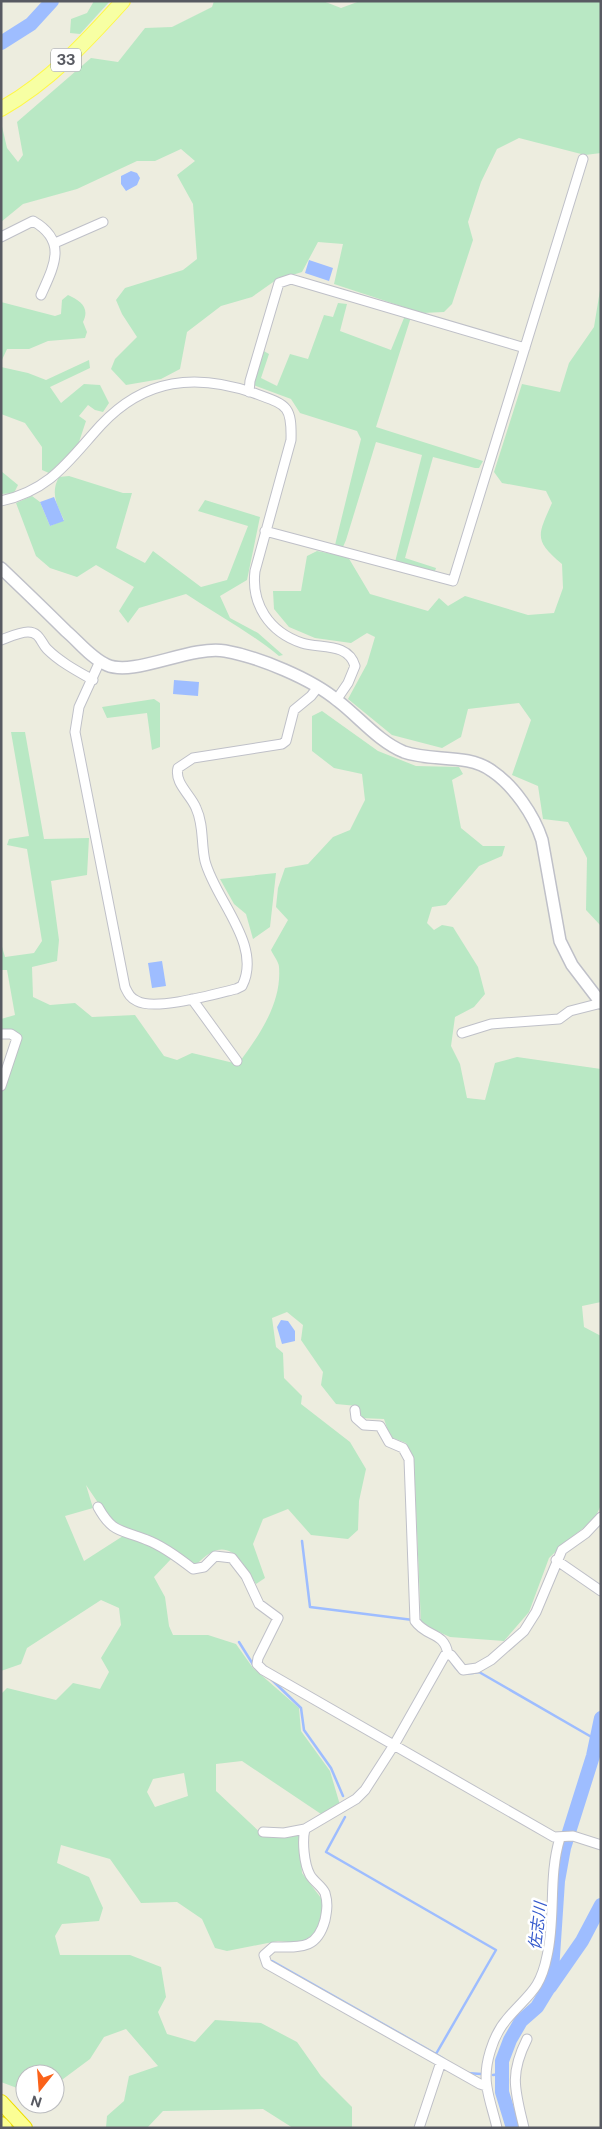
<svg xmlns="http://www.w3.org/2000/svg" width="602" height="2129" font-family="'Public Sans','Noto Sans JP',sans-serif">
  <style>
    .green { fill: #b9e8c4; fill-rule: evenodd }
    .water { fill: #9ebdff }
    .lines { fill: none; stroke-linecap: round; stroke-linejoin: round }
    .stream { stroke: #9ebdff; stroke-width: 2.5 }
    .river { stroke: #9ebdff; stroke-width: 14 }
    .minor-casing { stroke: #bfc0c8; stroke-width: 11 }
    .tertiary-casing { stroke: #bfc0c8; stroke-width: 14 }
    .primary-casing { stroke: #fff847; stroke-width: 16 }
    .trunk-casing { stroke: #eddd00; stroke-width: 16 }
    .minor { stroke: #fff; stroke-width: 9 }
    .tertiary { stroke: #fff; stroke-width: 11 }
    .primary { stroke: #f7ffa3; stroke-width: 14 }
    .trunk { stroke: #fbfe94; stroke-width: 14 }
    .labels { text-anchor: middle; stroke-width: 5; stroke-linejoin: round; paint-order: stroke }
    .shield { fill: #fff; stroke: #8a8c91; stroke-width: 1 }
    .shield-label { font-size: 14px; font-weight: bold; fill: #585a62 }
    .water-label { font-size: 16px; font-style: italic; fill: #355acd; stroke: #fff }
  </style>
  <rect width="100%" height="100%" fill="#ededdf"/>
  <!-- green -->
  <path class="green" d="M94 1H110L80 34 70 33 71 19 87 13Z
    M214 1H323L341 8 360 1H601V153L585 155 519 138 497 149 481 182 468 222 473 240 452 304 444 312 422 313 334 284 343 244 318 242 302 272 276 280 252 297 221 306 187 332 180 369 161 379 126 385 111 369 115 359 137 337 122 314 116 300 125 288 183 270 197 259 193 204 177 175 195 161 181 149 155 161H137L77 189 23 204 1 222V122L7 148 18 162 23 155 17 122 91 58 118 62 145 28 172 27 212 7Z
    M601 284V926L586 910 587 858 568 822 543 819 538 786 512 775 531 720 519 703 468 709 461 737 442 748 392 735 348 699 367 664 375 637 367 633 351 643 315 638 289 627 274 609 273 591H301L307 556 317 551 348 557 370 594 428 611 439 598 448 606 465 596 528 615 554 613 563 588 562 564C533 540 538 535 552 503L546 491 502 483 494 472 522 384 560 392 569 363 594 327Z
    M68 295C81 301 90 308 83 322L87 332 85 338 48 341 29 349H7L1 362V302L55 316 61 314 62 300Z
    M338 303 347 304 340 331 391 350 404 318 411 317 376 427 483 461 479 468H475L433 457 405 558 436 568 434 574 395 562 422 455 376 442 346 540 343 547 335 545 361 439 357 431 300 413 291 399 253 385 262 350 269 354 261 378 277 386 290 354 308 359 324 315 333 317Z
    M89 360 90 368 50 387 61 403 84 384 100 385 109 403 103 412 95 410 88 405 79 416 86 421 78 445 49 473 42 470V447L25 423 1 414V367L28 373 46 380Z
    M1 471 18 485 14 493 1 494Z
    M69 476 123 493H132L116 548 145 563 153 551 201 587 227 580 248 526 198 511 205 500 260 517 247 580 220 596 230 618 258 633 283 655 279 656C250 632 217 615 186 594L139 608 128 623 119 611 134 587 96 565 77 577 50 568 36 556 16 503 32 496 40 502 50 526 64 520C57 505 50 493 59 477Z
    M154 699 160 703V747L152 750 147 713 107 718 102 707Z
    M322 711 378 751 416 766 459 767 463 774 452 780 461 828 483 846H505L502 856 479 866 446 905 432 907 427 923 434 930 442 925 453 927 478 967 485 994 474 1007 455 1017 451 1046 460 1064 467 1098 485 1100 495 1063 517 1057 601 1069V1302L582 1306 584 1327 601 1336V1505L594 1520 569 1539 549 1558 529 1612 504 1641 450 1637 421 1624 414 1461 406 1443 390 1437 384 1419 361 1418 357 1406 336 1404 321 1385 323 1372 301 1340 303 1325 287 1312 272 1318 276 1347 283 1353 284 1378 302 1396 301 1404 350 1442 366 1469 359 1501 358 1530 348 1539 311 1535 288 1509 263 1519 253 1544 265 1578 256 1584C239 1556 226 1533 196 1565L150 1537 123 1528 109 1519 86 1485 93 1508 65 1516 84 1561 123 1536 144 1542 172 1558 154 1577 165 1597 169 1626 173 1635H208L236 1644 253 1668 299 1708 301 1731 330 1771 340 1805 321 1814 242 1761 216 1764V1791L265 1837 299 1834 302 1873 324 1902 317 1932 300 1943 278 1941 227 1951 215 1948 202 1919 177 1902 141 1903 110 1859 61 1845 57 1863 89 1877 103 1908 99 1921 62 1924 55 1936 60 1955H130L161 1967 166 1997 158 2012 167 2034 195 2042 215 2020 261 2023 297 2042 321 2076 352 2107V2128H293L263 2109 163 2111 147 2128H106L107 2116 124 2101 129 2076 158 2066 126 2029 104 2037 90 2059 55 2085V2074H25V2091L1 2082V1694L7 1688 56 1700 73 1683 100 1689 109 1672 101 1658 121 1625 119 1608 101 1600 27 1648 21 1664 1 1671V1092L20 1042 4 1029 1 1030V1019L15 1015 7 970H1V943L5 957 34 953 42 941 27 849 7 845 9 839 29 836 11 732H25L44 839 89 838 87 875 51 881 59 940 57 961 32 967 33 997 50 1005 75 1003 92 1017 135 1015 164 1056 177 1060 192 1053 238 1064C259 1036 282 1003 279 967 279 962 273 955 271 950L288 920 276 907 278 888 285 868 308 864 333 837 350 830 365 800 362 774 334 768 312 751V716ZM184 1773 188 1796 155 1807 147 1792 153 1779Z
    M276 873 270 927 253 939 246 914 234 904 220 879Z"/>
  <!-- water -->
  <path class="water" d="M131 171 137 173 140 178 137 185 126 191 121 184V176Z
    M309 260 333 268 329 281 305 273Z
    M54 497 64 521 50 526 40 502Z
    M174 680 199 682 198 696 173 694Z
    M162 961 166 986 152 988 148 963Z
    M281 1320 288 1321 295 1331V1341L282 1344 277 1327Z"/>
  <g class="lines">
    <!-- stream -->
    <path class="stream" d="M302 1541 310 1607 413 1620
      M239 1642 254 1666
      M453 1664C459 1675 468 1674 479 1672L595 1739
      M272 1680 301 1708 304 1730 331 1768 343 1796
      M345 1817 326 1852 496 1950 436 2054 444 2059
      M272 1961 436 2054
      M467 2073 481 2074
      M493 2075 500 2074"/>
    <!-- river -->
    <path class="river" d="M1 43 31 24 52 1
      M550 1987 582 1941 601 1905
      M513 2128 502 2092V2061L510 2040 521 2021 537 2007 548 1989 552 1971 558 1881 564 1848 593 1756 601 1718"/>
    <defs>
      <path id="minor" d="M1 237 33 221C68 241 54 266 41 295
        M55 243 103 222
        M249 392 250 381 279 283 291 279 525 348
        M1 501C51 490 69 460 101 425 145 378 196 373 254 393 286 405 292 404 291 440L255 571C251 604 269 632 302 643 320 649 348 642 355 666L348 683 337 699
        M265 531 453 581 583 159
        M1 640C9 637 20 632 28 632 40 632 41 643 47 649 60 662 77 671 93 680
        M100 661 79 707 75 732 125 987C128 993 130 998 137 1001 155 1011 215 994 236 989L242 986C263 945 215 900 205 861 201 844 204 825 196 808 191 795 174 783 178 768L193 758 282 744 286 741 294 710 311 696 318 687
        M192 999 237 1061
        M462 1033 491 1024 559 1019 570 1011 601 1003
        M1 1034H11L17 1038 1 1086
        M355 1410 356 1418 364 1425 380 1426 389 1442 403 1448 409 1459 415 1621C427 1638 444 1631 448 1654
        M98 1507C113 1534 121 1529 147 1540 163 1546 179 1558 193 1569L204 1567 215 1556 232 1558 246 1576 259 1604 278 1618 258 1658 257 1664 263 1670 554 1837 573 1836 601 1845
        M556 1560 601 1591
        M263 1832 284 1833 305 1829
        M486 2086 480 2084 267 1964 264 1955 273 1947C300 1947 317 1950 325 1920 327 1910 328 1903 325 1893 322 1886 314 1882 310 1875 304 1864 302 1841 305 1829L356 1799 365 1790 394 1745 445 1655H451L463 1670 477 1668 491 1660 524 1631 536 1612 562 1550 586 1533 601 1517
        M419 2128 441 2062
        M497 2128C494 2114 489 2101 487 2087 483 2066 493 2035 507 2019 528 1994 540 1991 547 1956 556 1918 548 1876 560 1838
        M524 2128C515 2090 509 2075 527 2039"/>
      <path id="tertiary" d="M1 568C23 589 45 610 66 631 79 642 91 658 107 665 134 677 191 645 225 651 259 657 312 679 338 701 359 717 379 742 404 752 432 762 467 753 492 771 514 786 534 815 542 840L560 941 572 965 601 1003"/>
      <path id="primary" d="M1 109C49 82 86 42 123 1"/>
      <path id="trunk" d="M1 2102 25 2128
        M1 2124 5 2128"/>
    </defs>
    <!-- minor casing -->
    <use href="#minor" class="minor-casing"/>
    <!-- tertiary casing -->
    <use href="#tertiary" class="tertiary-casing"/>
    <!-- primary casing -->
    <use href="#primary" class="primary-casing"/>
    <!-- trunk casing -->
    <use href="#trunk" class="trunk-casing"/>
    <!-- minor -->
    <use href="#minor" class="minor"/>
    <!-- tertiary -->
    <use href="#tertiary" class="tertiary"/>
    <!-- primary -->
    <use href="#primary" class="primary"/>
    <!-- trunk -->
    <use href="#trunk" class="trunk"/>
  </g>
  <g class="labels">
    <!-- shield labels -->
    <rect class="shield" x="51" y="48.5" width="30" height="23" rx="4"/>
    <g class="shield-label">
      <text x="66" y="65">33</text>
    </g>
    <!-- water labels -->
    <g class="water-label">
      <text transform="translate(537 1926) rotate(-83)" y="6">佐志川</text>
    </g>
  </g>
  <!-- border -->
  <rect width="602" height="2129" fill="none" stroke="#585a62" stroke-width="5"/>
  <!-- north arrow -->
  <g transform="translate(40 2089) rotate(197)"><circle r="24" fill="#ffffff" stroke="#bcbdc0"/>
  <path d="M0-4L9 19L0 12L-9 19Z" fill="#fa6219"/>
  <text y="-8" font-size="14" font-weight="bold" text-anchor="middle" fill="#585a62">N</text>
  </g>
</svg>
